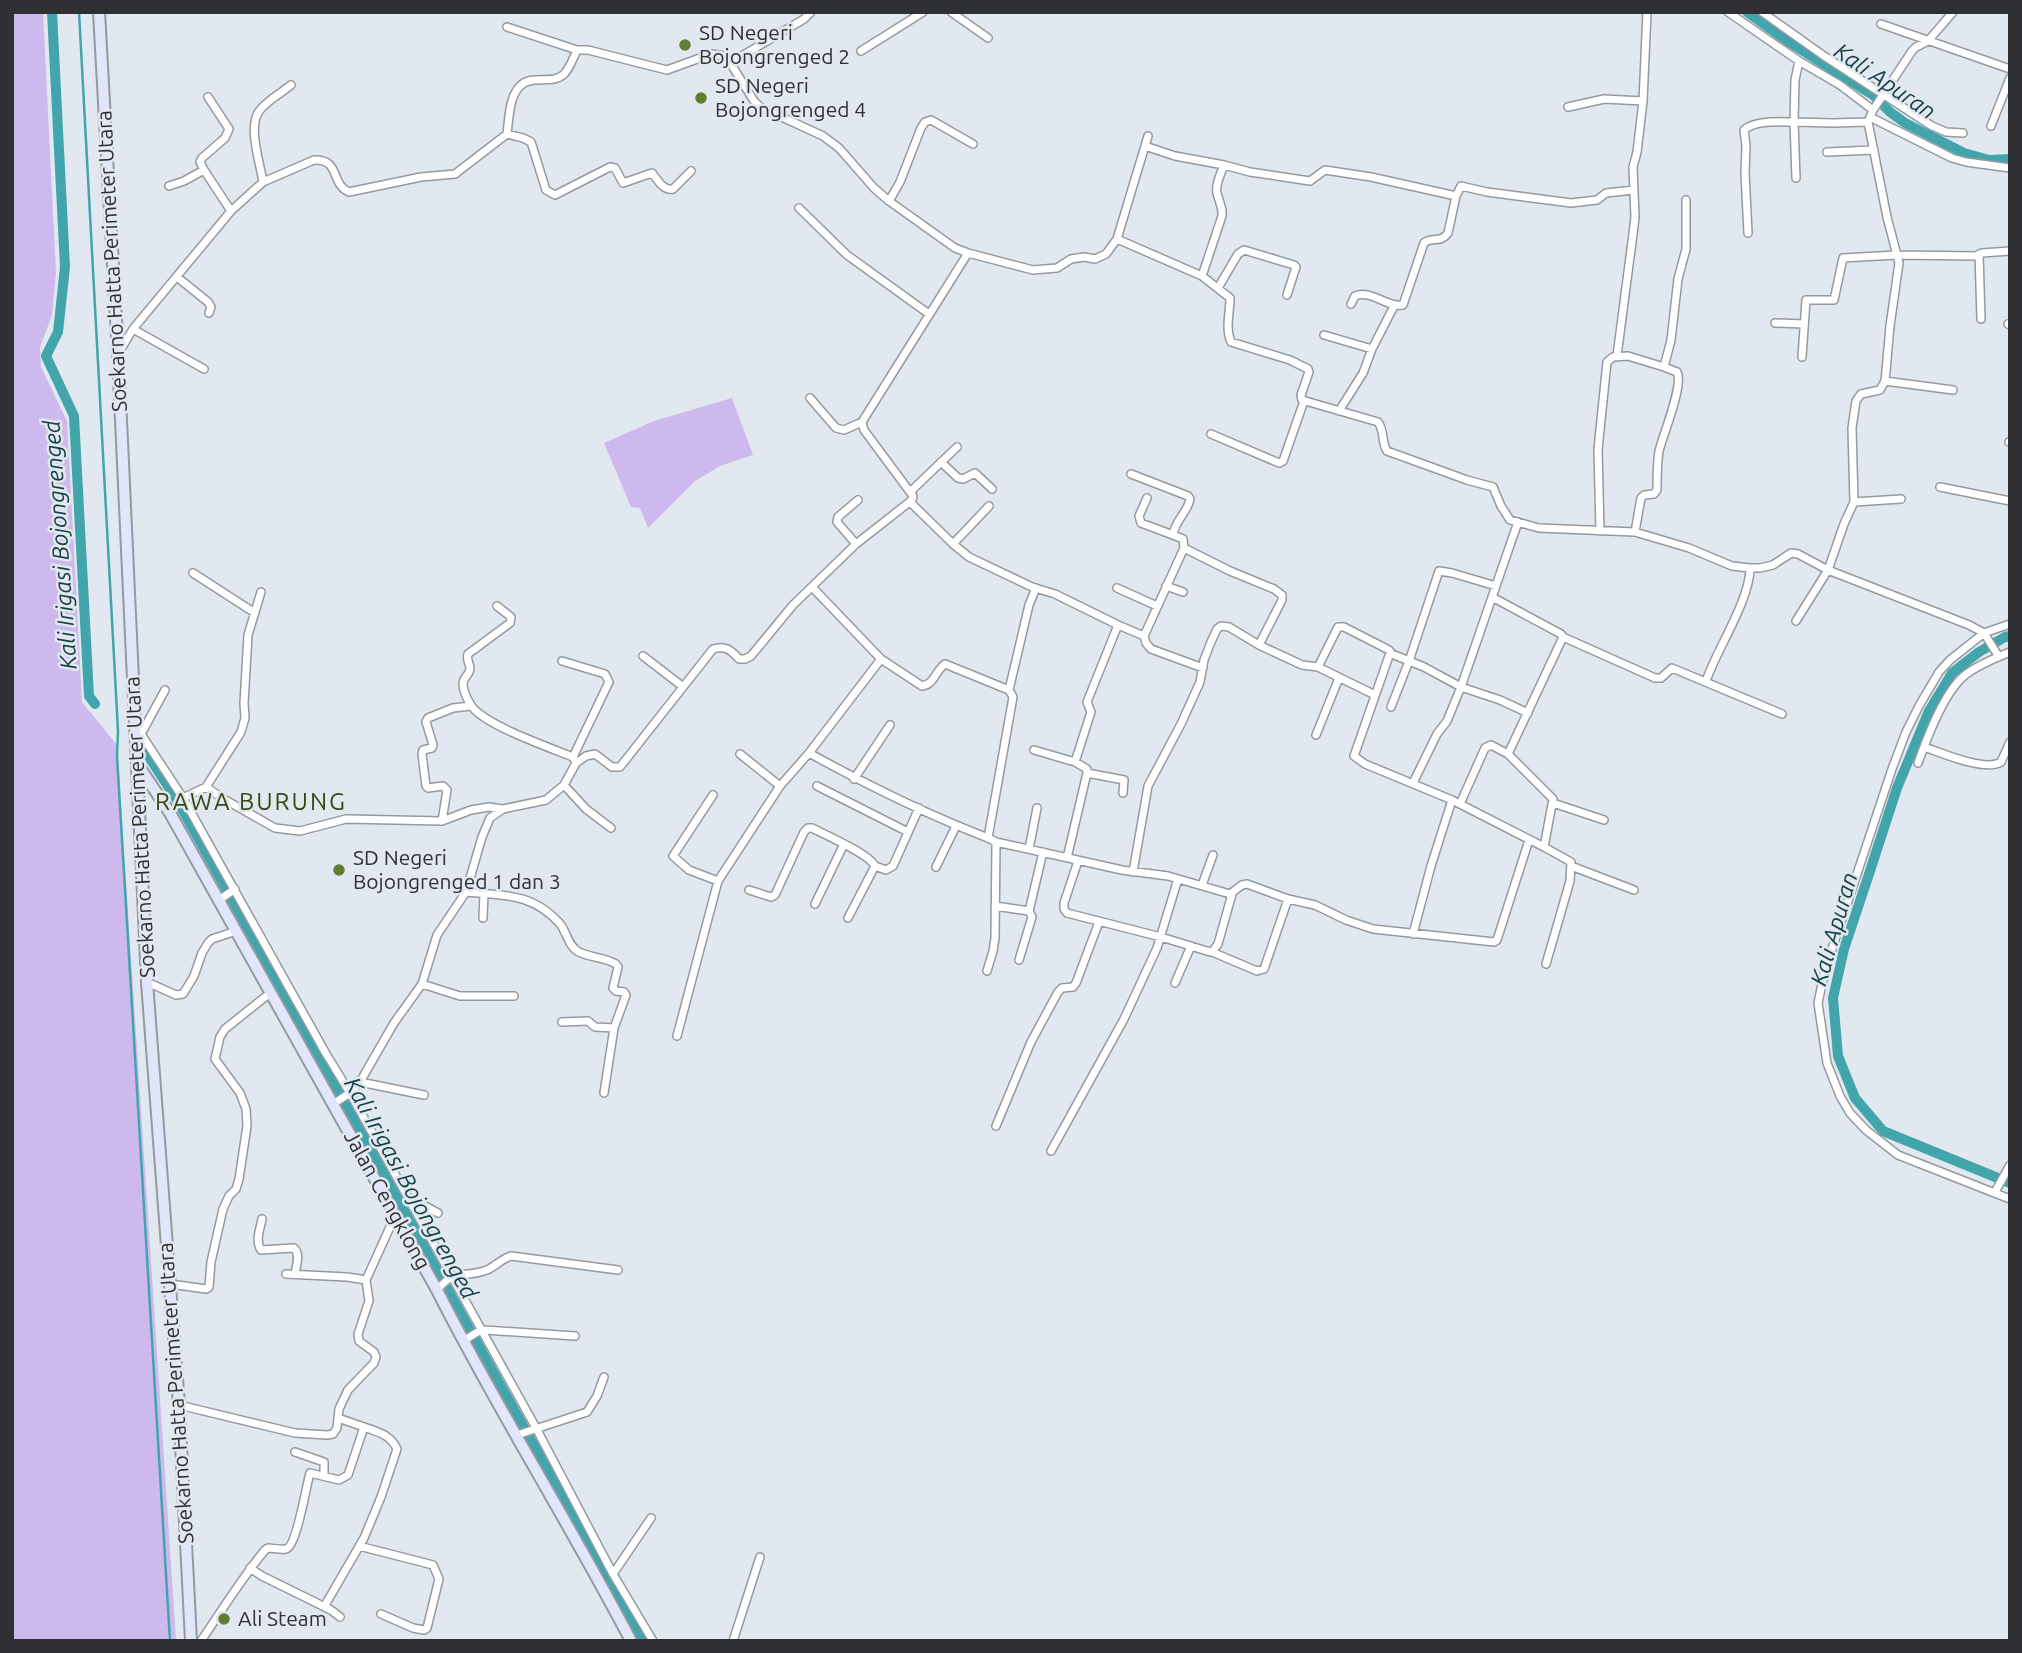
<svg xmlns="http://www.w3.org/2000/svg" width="2022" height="1653" font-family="Ubuntu,sans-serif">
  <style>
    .green { fill: #cdb9ed }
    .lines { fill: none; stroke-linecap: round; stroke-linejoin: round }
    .stream { stroke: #42a5ac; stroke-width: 2.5 }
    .canal { stroke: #42a5ac; stroke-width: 10 }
    .street-casing { stroke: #949aa0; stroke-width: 10 }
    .secondary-casing { stroke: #949aa0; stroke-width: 14 }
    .street { stroke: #fff; stroke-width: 7 }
    .secondary { stroke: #e2e6fa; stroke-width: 10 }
    .poi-dot { fill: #627e32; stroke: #e2e8ef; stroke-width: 2.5 }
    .labels { text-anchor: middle; stroke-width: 5; stroke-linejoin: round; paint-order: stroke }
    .poi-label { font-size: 21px; fill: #2e3033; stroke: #e2e8ef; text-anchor: start }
    .street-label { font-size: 21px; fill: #2e3033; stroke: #e2e8ef }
    .water-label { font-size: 23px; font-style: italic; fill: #144145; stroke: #e2e8ef }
    .quarter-label { font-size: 24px; letter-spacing: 2px; fill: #364914; stroke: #e2e8ef }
  </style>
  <rect width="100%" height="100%" fill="#e2e8ef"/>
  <!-- green -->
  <path class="green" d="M12 12H43L56 273 52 315 40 347 41 367 67 421 82 702 117 745 176 1641H12Z
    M732 398 753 455 720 466 695 481 648 528 640 508 631 507 604 443 654 421Z"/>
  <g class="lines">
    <!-- stream -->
    <path class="stream" d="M79 12 118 731 117 756 170 1641"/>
    <!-- canal -->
    <path class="canal" d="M52 12 65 267 58 332 46 356 74 416 89 696 95 704
      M1747 12 1789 42 1873 95 1890 112 1905 123 1964 153 1989 160 2010 159
      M2010 636 2005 637 1979 652 1952 673 1929 711 1897 788 1869 874 1844 949 1833 998 1838 1056 1855 1098 1883 1131 2010 1183
      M147 754 177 800 642 1641"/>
    <defs>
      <path id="street" d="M951 12 988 38
        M1728 12 1799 61 1840 85 1873 110
        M1762 12 1824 56 1932 126 1946 132 1963 133
        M1881 24 2010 69
        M507 27 577 50
        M861 51 923 12
        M730 63 804 19 811 12
        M1568 107 1604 99 1643 101
        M1870 117 1952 158 1966 162 2010 168
        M1991 126 2010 78
        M507 134 523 138 531 142 546 190 555 195 610 167 615 168 623 183 652 173C658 180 663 191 673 189L691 171
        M1145 146 1175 156 1224 165
        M1827 152 1874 150
        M204 170 200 162 202 158 225 138 229 129 208 97
        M1796 178 1794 122 1833 123 1868 122
        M263 182C260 163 247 125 260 110 268 100 281 93 291 85
        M169 186 184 181 204 170 231 211
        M889 201 900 182 921 128 925 122 931 120 973 144
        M799 208 847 255 929 314
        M1748 233 1745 173 1746 146 1744 130C1755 120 1779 122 1794 122L1795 80 1799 61
        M1117 239 1148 136
        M1979 254 1981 319
        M1202 276 1222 216C1223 207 1219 202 1217 193 1215 185 1221 173 1224 165L1250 172 1310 181 1325 170 1371 177 1456 196
        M177 277 208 302 211 307 209 313
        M1218 288 1238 254 1244 250 1294 265 1296 267 1287 295
        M1351 304 1355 296C1371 289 1387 308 1403 305L1424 243C1433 236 1440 244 1448 233L1456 196 1461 186 1487 192 1571 203 1597 200 1606 193 1634 190
        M1775 323 1804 324
        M2008 324 2010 325
        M133 329 204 369
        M1324 335 1372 349
        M118 354 133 329 231 211 263 182 314 160C341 159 330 184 349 192L421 177 455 174 507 134C509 119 509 97 520 86 532 74 551 85 563 75 570 69 573 58 577 50H588L667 70 711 54 726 56 754 101 760 107 823 136 839 148 874 188 889 201 955 248 968 253 1033 270 1057 268 1071 259 1084 257 1095 259 1106 254 1117 239 1202 276 1230 298C1230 313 1225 328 1231 342L1290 360 1308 369 1309 372 1301 395 1302 400 1378 422C1385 431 1381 442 1387 451L1467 480 1493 487 1501 506 1510 520 1539 528 1635 532 1689 548 1732 566 1750 568H1760L1773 565 1791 553 1798 554 1828 570 1844 524 1854 502 1852 428 1856 401 1861 394 1880 390 1885 381 1886 371 1890 326 1899 263 1887 217 1868 122 1873 110 1912 51 1916 47 1928 41 1953 12
        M1617 356 1633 234 1635 217 1633 167 1637 152 1643 101 1647 12
        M1802 357 1806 300H1834L1843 258 1897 255 1976 256 1982 253 2010 251
        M1885 381 1953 390
        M810 398 836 428 844 430 862 422
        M1339 411 1363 373 1372 349 1394 306
        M1211 434 1279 463 1283 461 1304 401
        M2009 442H2010
        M941 462 958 478 963 479 975 473 992 489
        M1131 474 1188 496 1190 499C1188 512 1175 520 1173 535L1183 539 1184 548 1144 636 1146 643 1151 649 1203 668
        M1940 487 2010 501
        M910 492 957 447
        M1147 498 1139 516 1141 523 1173 535
        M910 502 953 544 969 557 1032 587 1055 594 1118 625 1144 636
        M1854 502 1901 499
        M1600 531 1598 449 1607 362 1613 357 1628 356 1664 367
        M1635 532 1641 498 1644 495 1654 494 1657 490C1657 477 1657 464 1659 451 1663 435 1684 384 1677 372L1664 367 1671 340 1678 279 1686 249V200
        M856 544 837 522 838 517 858 500
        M953 544 989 506
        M1184 548 1230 571 1274 589 1282 595V600L1259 645
        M193 573 255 613
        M1166 586 1183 592
        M812 587 881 659 922 686C935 684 935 671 945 664L1009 690 1013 697 988 838 996 842 1122 870 1168 876 1230 894 1242 885 1247 884 1288 899 1315 905 1346 920 1373 929 1494 942 1497 940 1529 840
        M1117 588 1157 606
        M1492 597 1561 634 1563 637
        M497 606 511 617 510 623 468 654C466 661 470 663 470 669 469 676 463 677 463 684 463 691 469 704 474 709 491 727 548 747 573 757L576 763
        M1796 621 1828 570 1969 625 1984 633 1999 657
        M2010 624 1984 633 1950 660 1939 672 1919 706 1906 732 1892 769 1825 970 1818 1003 1827 1063 1840 1096 1850 1113 1866 1130 1898 1155 2010 1199
        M643 656 682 686
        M562 661 605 674 609 682 573 757
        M1318 667 1338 627H1344L1389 650 1392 654
        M1706 681C1717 649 1750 600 1750 568
        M1009 690 1029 605 1036 588
        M1391 707 1409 661 1439 571 1452 573 1496 586
        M1528 713 1500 700 1461 687 1424 667 1392 654 1389 656 1354 756 1365 764 1452 800 1544 847 1553 799 1508 754 1563 637 1655 678H1661L1672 668 1782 714
        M137 734H141L165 690
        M141 734 183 798 325 1052 350 1093 536 1428 613 1574 653 1641
        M1316 735 1339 678
        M1924 747C1942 753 1985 772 2001 762L2010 742
        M1034 750 1075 762
        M809 753C867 785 926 814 988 838
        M740 754 780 786
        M1918 763C1927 738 1944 692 1965 675 1978 665 1995 658 2010 652
        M1087 773 1124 780 1123 793
        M854 779 890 725
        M1413 783 1437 734 1447 721 1461 687 1518 522
        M564 785 586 809 611 828
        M817 786 908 832
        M206 787 222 798 275 828 300 831 346 819 442 821 471 810 489 807 502 809
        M713 795 673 856 689 870 718 881
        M183 798 206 787 241 732 245 718 244 703 248 635 261 592
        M1553 803 1604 820
        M1460 804 1485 748 1491 745 1508 754
        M442 821 447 790 443 786 428 788 426 786 422 754 423 750 432 748 433 745 426 722 428 718 453 708 471 706
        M1544 847 1571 862 1570 881 1546 964
        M1029 849 1037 808
        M1067 858 1087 773V769L1075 762 1091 712 1087 702 1118 625
        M1078 861 1064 903V909L1067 913 1161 937 1207 951 1212 952 1218 944 1232 894
        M1571 866 1634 890
        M936 867 956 826
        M1133 872 1148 786 1181 724 1200 682 1204 660 1211 642 1217 629 1221 626 1229 627 1259 645 1302 665 1318 667 1375 695
        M1202 885 1213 855
        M749 890 771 897 775 895 804 832 808 828H812C826 835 869 854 875 866
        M466 892C503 895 534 893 561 925 567 934 569 947 579 952 591 958 605 957 616 964L618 967 613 988 616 991 624 992 626 995 614 1028 604 1093
        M219 900 235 889
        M815 904 844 844
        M995 906 1029 911 1043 852
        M483 918 484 893
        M848 918 875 866 886 870 893 866 919 808
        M1413 934 1431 866 1452 800
        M1212 952 1257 971 1264 969 1288 899
        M1019 960 1032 917 1029 911
        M987 971 993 951 995 938 996 842
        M147 982 176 995 183 994 194 976 202 953 208 943 212 939 236 931
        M1175 983 1191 946
        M422 984 460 996H514
        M562 1022 588 1021 595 1027 614 1028
        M677 1036 718 881 780 786 809 753 881 659
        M360 1082 424 1095
        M333 1104 350 1093 360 1082 394 1023 422 984 437 935 466 892 482 837 490 818 503 809 546 800 564 785 576 763 586 756 595 754 612 767H620L713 649C725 645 731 650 739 659H745L751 656 793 605 856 544 912 500 913 496 910 492 864 430 862 422 968 253
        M996 1126 1031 1042 1058 992 1062 988 1073 987 1076 983 1099 922
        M1051 1151 1124 1019 1157 948 1178 879
        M1995 1192 2010 1165
        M413 1207 425 1206 438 1213
        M262 1219C260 1229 255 1241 261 1250L294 1248C301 1254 296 1266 295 1274
        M286 1274 347 1277 366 1280
        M170 1284 206 1289 209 1287 211 1262 223 1209 229 1196 236 1189 239 1179 247 1126 246 1109 240 1093 215 1059 220 1037 225 1029 270 993
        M437 1290C457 1267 463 1279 487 1270 496 1266 501 1259 511 1256L618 1270
        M463 1341 481 1330H485L575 1336
        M179 1405 295 1433 327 1435 333 1434 337 1428 339 1409 348 1390 374 1363 376 1357 374 1352 359 1341 358 1334 369 1301 366 1280 395 1216
        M338 1418 364 1427
        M517 1435 587 1412 597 1396 604 1377
        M295 1452 324 1462V1476
        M359 1546 433 1565 439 1579 427 1628 424 1630 413 1628 381 1614
        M250 1568 262 1576 331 1610 340 1617
        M613 1574 651 1518
        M201 1641C222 1610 241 1579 265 1550L268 1548C273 1548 281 1550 286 1549 297 1546 306 1486 310 1473L339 1480 348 1475 364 1427C378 1432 391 1435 397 1449L381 1497 364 1538 324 1607
        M733 1641 760 1557"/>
      <path id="secondary" d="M99 12 118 355 147 982 179 1405 191 1641
        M138 765 170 813 437 1290C497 1409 569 1522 631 1641"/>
    </defs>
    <!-- street casing -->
    <use href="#street" class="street-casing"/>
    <!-- secondary casing -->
    <use href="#secondary" class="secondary-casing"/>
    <!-- street -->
    <use href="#street" class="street"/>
    <!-- secondary -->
    <use href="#secondary" class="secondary"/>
  </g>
  <!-- markers -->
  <g class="poi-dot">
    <circle cx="685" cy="45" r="7"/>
    <circle cx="701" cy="98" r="7"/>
    <circle cx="339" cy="870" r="7"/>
    <circle cx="224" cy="1619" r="7"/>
  </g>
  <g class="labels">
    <!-- poi labels -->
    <g class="poi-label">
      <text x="699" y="40">SD Negeri<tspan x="699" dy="24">Bojongrenged 2</tspan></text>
      <text x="715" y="93">SD Negeri<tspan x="715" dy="24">Bojongrenged 4</tspan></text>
      <text x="353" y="865">SD Negeri<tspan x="353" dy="24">Bojongrenged 1 dan 3</tspan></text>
      <text x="238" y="1626">Ali Steam</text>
    </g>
    <!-- street labels -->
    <g class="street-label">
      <text transform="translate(112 261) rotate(-93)" y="7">Soekarno Hatta Perimeter Utara</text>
      <text transform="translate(140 827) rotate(-93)" y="7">Soekarno Hatta Perimeter Utara</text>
      <text transform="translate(387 1200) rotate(61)" y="7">Jalan Cengklong</text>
      <text transform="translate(176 1393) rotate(-94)" y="7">Soekarno Hatta Perimeter Utara</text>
    </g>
    <!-- water labels -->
    <g class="water-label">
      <text transform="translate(1885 81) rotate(34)" y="8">Kali Apuran</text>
      <text transform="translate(60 545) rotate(-94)" y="8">Kali Irigasi Bojongrenged</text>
      <text transform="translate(1834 929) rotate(-74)" y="8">Kali Apuran</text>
      <text transform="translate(411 1188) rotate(61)" y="8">Kali Irigasi Bojongrenged</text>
    </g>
    <!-- quarter labels -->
    <g class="quarter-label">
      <text x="251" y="810">RAWA BURUNG</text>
    </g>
  </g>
  <!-- border -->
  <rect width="2022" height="1653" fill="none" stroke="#2e3033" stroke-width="28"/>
</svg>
